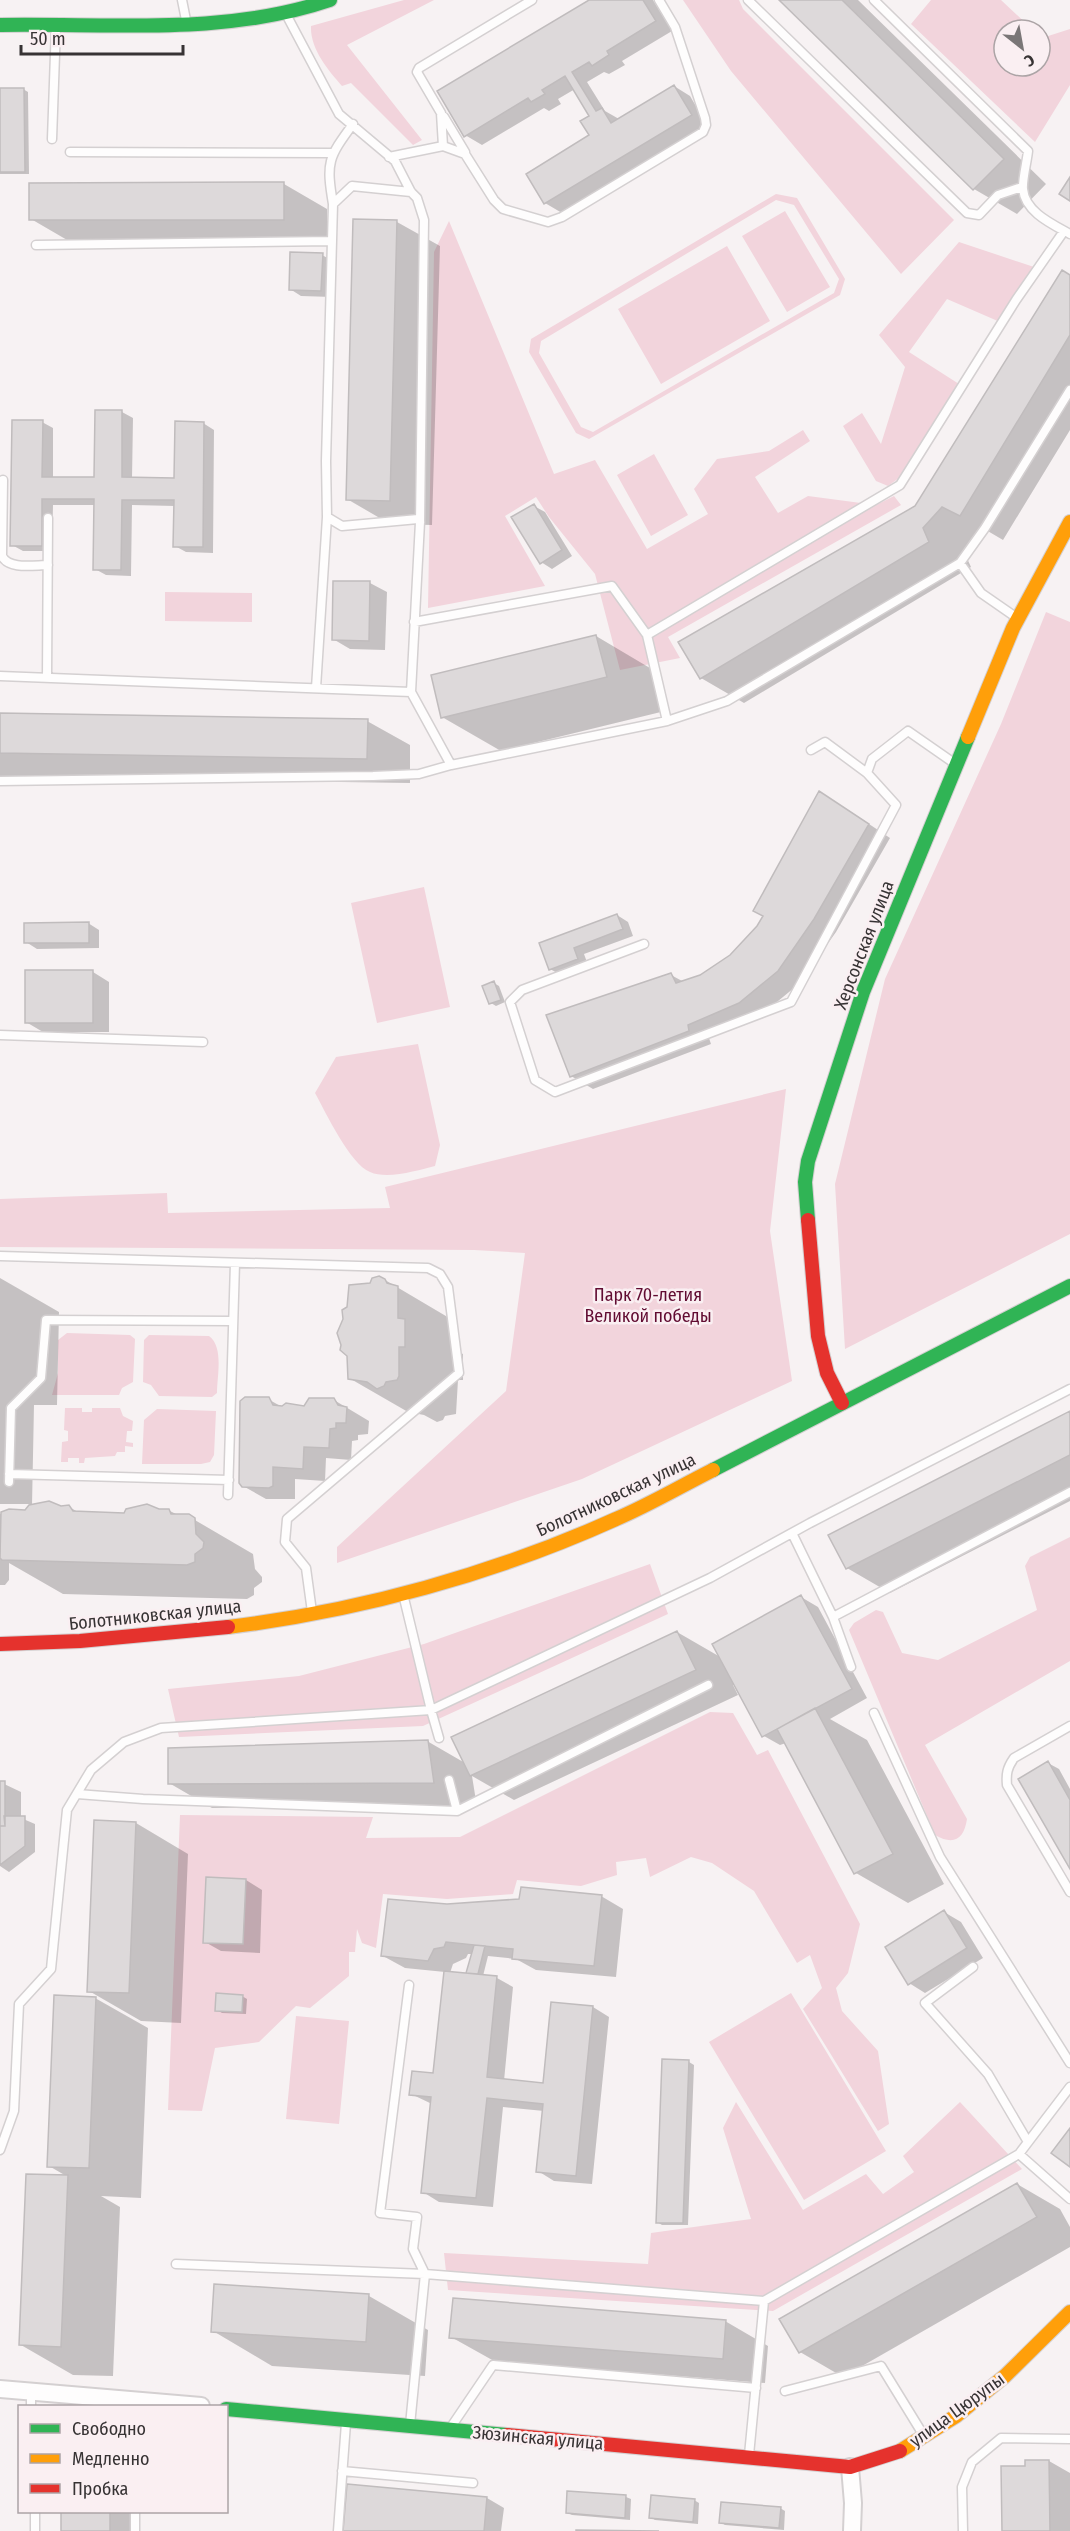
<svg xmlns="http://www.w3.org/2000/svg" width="1070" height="2531" font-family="'Fira Sans Condensed',sans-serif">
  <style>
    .green { fill: #f2d4dc; fill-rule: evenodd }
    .shadow { fill: #0003; fill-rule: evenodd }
    .building { fill: #ddd9da; stroke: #c0bcbd; stroke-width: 1.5 }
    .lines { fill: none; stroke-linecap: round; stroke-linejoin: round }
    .lane-casing { stroke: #d4d0d1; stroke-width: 11 }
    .street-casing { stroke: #d4d0d1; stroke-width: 20 }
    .fast-casing { stroke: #d4d0d1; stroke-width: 16 }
    .slow-casing { stroke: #d4d0d1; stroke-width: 16 }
    .jam-casing { stroke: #d4d0d1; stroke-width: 16 }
    .lane { stroke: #fefdfd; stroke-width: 8 }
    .street { stroke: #fefdfd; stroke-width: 16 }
    .fast { stroke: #30b455; stroke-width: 14 }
    .slow { stroke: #ff9f0a; stroke-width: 14 }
    .jam { stroke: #e5322d; stroke-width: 14 }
    .labels { text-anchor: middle; stroke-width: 5; stroke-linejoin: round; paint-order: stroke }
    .street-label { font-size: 18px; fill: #373334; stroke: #faeff2 }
    .park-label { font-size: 18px; fill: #610c32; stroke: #faeff2 }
  </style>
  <rect width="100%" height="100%" fill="#f7f2f3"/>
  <!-- green -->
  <path class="green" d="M404 0H434L347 45 422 140 413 145 351 83 342 86C328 70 310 49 311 26Z
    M683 0H739L743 9 954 220 901 274 731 71Z
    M931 0H1001L1033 30H1004V66H1040V36L1042 38 1070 29V85L1035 142 911 24Z
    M776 194 797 198 845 279 840 295 589 439 576 433 529 352 531 339ZM776 200 794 205 839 279 834 293 593 432 581 427 539 353 541 341Z
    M785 211 830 287 787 312 742 236Z
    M449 221 554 474 595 460 647 549 708 514 694 489 717 459 769 451 803 430 810 441 755 477 778 513 808 496 876 505 894 496 901 505 668 637 680 658 620 670 595 574 549 517 536 497 505 516 545 586 428 608 434 252Z
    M959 242 1040 269 1000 322 947 299 909 352 959 384 899 478 888 486 876 481 843 426 862 413 881 444 905 367 879 335Z
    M727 246 770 321 661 384 618 309Z
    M654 454 688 515 651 536 617 475Z
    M165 592 252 593V622L165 621Z
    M1046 612 1070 622V1234L845 1349 835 1184 885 979 1001 724Z
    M424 887 450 1007 377 1023 351 903Z
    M418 1044 440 1145 435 1166C418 1170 388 1180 370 1172 350 1164 326 1113 315 1093L336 1057Z
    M786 1089 770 1231 792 1381 582 1479 337 1563V1547L506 1391 525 1253 474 1250 0 1247V1199L167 1193 168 1213 390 1208 385 1187Z
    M67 1333 130 1335 135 1339 133 1382 122 1388 119 1395H52L58 1373V1340Z
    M149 1335 209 1336C224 1347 217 1376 217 1393L212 1397 159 1396 151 1385 143 1382 144 1340Z
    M65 1408H82V1412H92V1408H120L123 1416 133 1421 132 1431H127L126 1442 133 1443V1447L125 1446V1452H117L115 1456 85 1458 84 1463H79V1458H68V1462H61L62 1442 68 1441V1431L64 1430Z
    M157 1409 216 1411 214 1455 210 1462 201 1464H142L144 1420Z
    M1070 1537V1661L925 1745 967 1819C964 1839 954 1846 935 1835L849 1630 854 1623 876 1610 883 1612 902 1653 938 1660 1037 1610 1025 1566 1030 1557Z
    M650 1564 668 1614 423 1726 179 1737 168 1689 299 1676 424 1644Z
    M710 1712 733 1713 757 1755 768 1750 860 1924 848 1973 836 1988 842 2011 878 2051 889 2124 878 2131 803 2009 822 1988 810 1955 797 1963 754 1891 712 1863 691 1857 650 1877 646 1858 616 1862 617 1875 581 1886 517 1880 513 1894 447 1899 383 1894 376 1948 362 1943 357 1929 355 1952H349V1976L310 2008 296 2006 259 2042 215 2048 202 2111 168 2110 180 1815 373 1817 366 1838 460 1837Z
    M791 1993 886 2151 804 2200 709 2042Z
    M296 2016 349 2021 339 2124 286 2119Z
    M736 2102 803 2210 866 2174 883 2194 914 2172 903 2156 960 2102 1022 2169 773 2311 448 2290 444 2253 648 2264 651 2233 751 2219 723 2128Z"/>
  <!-- shadow -->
  <path class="shadow" d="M592 0H653L672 31 622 61 625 65 609 74 604 72 587 82 605 111 619 119 674 86 690 96 707 125 562 213 545 203 591 136V116L575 89 558 99 561 104 549 111 544 108 482 145 465 135Z
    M782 0H858L1046 184 1017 214 974 189Z
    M23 89 28 92 29 174H0V90Z
    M284 184 327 209V244H74L31 219Z
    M397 222 440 246 432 525 390 524 347 499Z
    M322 255 333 261 332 297 301 296 290 289Z
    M1070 276V430L1003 540 986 530 965 554 971 567 744 703 701 678 680 642 916 507Z
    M122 412 133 418 132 479H176L203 423 214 430 213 553 186 552 175 546V506L132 505 131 576 106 575 95 569 96 505H53L52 551H23L12 545 42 422 53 428V478H96Z
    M534 506 545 512 572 556 552 569 541 562Z
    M370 583 387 592 385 650 350 649 333 639Z
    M596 636 655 671 665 711 501 751 442 717Z
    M0 715 367 721 410 745V783L0 777Z
    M842 806 890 838 836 932 800 983 761 1015 709 1038 711 1044 593 1089 571 1076 671 975 684 982 701 977 731 956 758 927Z
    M617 915 628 922 633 936 584 954 588 965 561 975 550 969 541 944Z
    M88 923 99 930V948L37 949 26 942Z
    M93 972 109 982V1032H43L26 1022Z
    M494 983 499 986 505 1002 496 1006 491 1003Z
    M0 1278 59 1312 57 1405H34L32 1506 69 1507 80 1513 125 1515 168 1510 178 1515 188 1516 253 1554 255 1569 262 1577V1582L254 1588V1595L247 1599 63 1594 9 1563V1580L5 1585H0V1514L26 1511 32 1504H0Z
    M385 1280 456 1322 457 1351 463 1354V1380H458L456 1414 445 1416 443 1420 437 1422 424 1415 408 1412 349 1378 371 1284Z
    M268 1399 282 1407 305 1408 334 1400 369 1421 368 1434 358 1435V1440L352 1441 351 1460 326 1458 325 1481 295 1479V1499H266L243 1486Z
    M1070 1413V1501L890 1593 847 1568Z
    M801 1597 818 1607 867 1698 830 1719 867 1740 944 1884 908 1903 856 1873 786 1743 780 1745 764 1736 735 1684 733 1685 738 1695 514 1800 472 1776 477 1807 212 1808 169 1783 427 1741 465 1763 677 1632 722 1658Z
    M1048 1763 1059 1769 1070 1789V1866Z
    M0 1782 21 1792V1818L35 1824V1852L9 1872 0 1866Z
    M136 1823 188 1854 181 2023 141 2021 89 1991Z
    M246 1880 262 1890 260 1953 221 1951 205 1942Z
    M601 1896 623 1909 616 1977 536 1970 516 1959 488 1956 483 1976 497 1978 513 1987 504 2081 544 2085 593 2007 609 2017 592 2184 554 2181 538 2171 544 2111 503 2107 493 2207 439 2202 423 2192 432 2104 411 2094 435 2075 445 1972 405 1968 383 1956 447 1905ZM468 1954H473L468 1972 473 1975 450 1973 453 1964 466 1958Z
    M944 1912 961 1922 983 1958 925 1993 909 1983Z
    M242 1996 247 1999 246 2014 222 2013 217 2010Z
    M95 1998 148 2028 141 2198 101 2196 120 2207 113 2376 73 2375 21 2345 28 2176 68 2177 49 2166Z
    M664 2061 689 2062 694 2065 688 2225H662L657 2222Z
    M1017 2184 1060 2209 1070 2227V2247L843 2377 800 2352Z
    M216 2286 369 2296 428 2330 425 2376 272 2366 213 2331Z
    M725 2321 768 2346 765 2383 494 2361 451 2337Z
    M1049 2461 1070 2473V2531H1004L1026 2468Z
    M349 2486 487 2498 504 2508 501 2531H344Z
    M569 2492 626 2497 631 2499 630 2520 572 2515 568 2513Z
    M694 2500 699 2503 698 2524 655 2520 650 2517Z
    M780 2508 785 2511 784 2530 725 2525 720 2522Z
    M62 2512H132V2531H62Z"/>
  <!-- building -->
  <path class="building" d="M589 0H643L656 21 607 51 609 55 592 66 589 62 572 72 596 111 602 108 611 123 674 85 692 115 544 204 526 174 589 135 580 121 589 116 565 76 542 90 545 94 531 102 528 98 464 137 437 91Z
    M779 0H842L1004 159 973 190Z
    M0 88H24L25 172H0Z
    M1070 177V201L1059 194Z
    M284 182V220H29V183Z
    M353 219 397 220 390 501 346 500Z
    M290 252 323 253 321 291 289 290Z
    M1062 270 1070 275V335L960 516 942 507 923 528 929 542 700 679 678 642 915 506Z
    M95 410H122V477L174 478 175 421 204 422 203 547H173L174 500H122L121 570H93L94 499H42V546H10L12 420H43L42 477H94Z
    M534 504 562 550 540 564 511 517Z
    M333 581H370L369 641 332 640Z
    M596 635 607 677 441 718 431 675Z
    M0 713 368 719 367 759 0 753Z
    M819 791 869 824 814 919 778 971 739 1003 688 1025 689 1031 570 1077 546 1015 671 973 676 983 700 975 730 955 757 926 763 916 753 911Z
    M617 914 623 929 574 948 578 959 549 970 539 943Z
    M89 922V943H24V923Z
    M25 970H93V1023H25Z
    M494 981 501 1000 489 1004 482 986Z
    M379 1276 385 1279 387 1283 398 1286V1318L405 1319V1347H399V1376L397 1380 386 1382 384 1386 377 1389 367 1382 348 1379 347 1356 340 1350 341 1345 337 1333 343 1319 342 1310 347 1307 349 1285 370 1283 372 1278Z
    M245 1397H269L273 1405 282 1406 286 1403 304 1406 309 1398H334L338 1405 347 1407 346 1423H336V1428L330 1429 329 1448 304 1447 303 1469 273 1467V1486L269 1488 242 1487 239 1483 240 1401Z
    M1070 1411V1455L846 1569 828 1535Z
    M49 1501 61 1506 69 1505 73 1511 124 1513 126 1509 147 1504 159 1509H169L171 1514H189L195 1518 196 1534 204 1542 203 1548 195 1554V1562L187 1565 2 1560 0 1558 1 1512 9 1509 25 1510 29 1505Z
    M801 1595 852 1689 762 1737 712 1644Z
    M677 1631 696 1670 470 1776 451 1737Z
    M815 1708 893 1854 854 1874 777 1729Z
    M428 1740 434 1783 168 1784V1748Z
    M1048 1761 1070 1800V1869L1018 1779Z
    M0 1781H5V1826H0Z
    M4 1816H25V1846L0 1865V1826H5Z
    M94 1820 136 1822 129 1993 87 1992Z
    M206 1877 246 1879 243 1944 203 1943Z
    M521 1887 602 1895 594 1966 512 1959 513 1949 446 1942 444 1947 434 1949 428 1961 381 1956 388 1899 447 1904 519 1899Z
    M944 1910 967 1948 908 1985 885 1947Z
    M474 1945 485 1946 478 1974 466 1973Z
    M444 1971 497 1976 487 2077 543 2083 551 2002 593 2006 576 2176 536 2172 543 2104 487 2098 476 2198 421 2193 431 2097 409 2095 412 2071 433 2073Z
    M216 1993 243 1995 242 2012 215 2011Z
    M54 1995 96 1997 89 2168 47 2167Z
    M662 2059 689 2060 683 2223H656Z
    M1070 2128V2167L1051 2153Z
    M26 2174 68 2175 61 2347 19 2345Z
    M1017 2183 1037 2217 799 2353 779 2319Z
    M214 2284 369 2294 366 2342 211 2332Z
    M453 2298 726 2320 723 2359 449 2338Z
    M1025 2460H1049L1050 2531H1002L1001 2466H1025Z
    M347 2484 487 2497 484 2531H343Z
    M567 2491 626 2495 625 2518 566 2513Z
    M651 2495 695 2499 693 2522 649 2518Z
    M721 2502 781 2507 779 2528 719 2523Z
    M61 2512H110V2531H61Z
    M576 2530 659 2531H576Z"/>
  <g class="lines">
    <defs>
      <path id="lane" d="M182 0 186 20
        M532 0 419 68 417 72 441 113 443 146 465 154 494 200 503 209 548 222 562 217 703 132 706 125 705 118 675 27 659 0
        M748 0 967 213 979 215 998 195 1022 187
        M874 0 1028 151C1027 161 1022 181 1023 189 1025 212 1052 224 1070 234
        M287 16 339 114 395 161 411 192 417 198 424 220 420 522 411 692 451 765 667 721 727 701 960 563 985 528 1070 390
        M444 117 465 152
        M52 139 56 26
        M70 152 332 153
        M389 157 443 146
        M411 192 352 186 333 204 326 461 327 517 342 526 418 519 420 522
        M333 204C326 162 328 158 353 124
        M36 245 332 241
        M3 480 2 556C9 570 34 565 48 565
        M960 563 981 593 1017 618
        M414 622 612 586 647 635 667 721
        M647 635 900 485 1016 300 1064 231
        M0 676 411 692
        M47 678 48 518
        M316 688 327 517
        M867 773 872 759 908 731 954 763
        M0 781 373 776 419 774 451 765
        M644 944 522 990 510 1002 535 1080 555 1092 791 1002 896 805 867 773 825 742 811 750
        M0 1035 203 1042
        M0 1256 428 1268 440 1274 448 1287 459 1373 287 1519 285 1542 306 1568 312 1612
        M9 1474 229 1480
        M9 1482 11 1408 41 1378 46 1320 233 1321
        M228 1495 235 1263
        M792 1533 833 1617 851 1667
        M833 1617 1070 1492
        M874 1713 940 1857 1070 2063
        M1070 1726 1014 1758C1007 1768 1006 1774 1007 1785L1070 1892
        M439 1738 431 1710 710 1578 810 1523 1070 1389
        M449 1780 457 1811
        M77 1794 143 1799 457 1811 708 1685
        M973 1967 925 2003 988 2074 1028 2142
        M409 1985 380 2213 417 2217 413 2249 425 2274 764 2301 749 2455
        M0 2150 14 2111 19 2004 51 1969 67 1810 91 1770 124 1742 161 1728 431 1710 403 1594
        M1019 2154 1070 2087
        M176 2264 425 2274 410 2425
        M764 2301 1019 2154 1070 2199
        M31 2391V2406
        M785 2391 881 2366 924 2436
        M451 2427 493 2365 756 2388
        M342 2471 473 2483
        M35 2512V2531
        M135 2512V2531
        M338 2531 346 2423
        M963 2531 962 2487 972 2462 1001 2438 1070 2439"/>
      <path id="street" d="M0 2389 201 2406
        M850 2467 853 2503 852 2531"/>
      <path id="fast" d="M0 25C109 23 225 36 330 0
        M808 1220 805 1182 808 1161 863 992 968 737
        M713 1470 1070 1286
        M226 2409 507 2435"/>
      <path id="slow" d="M968 737 1013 628 1070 522
        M228 1627C360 1611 494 1574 616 1519 649 1505 681 1486 713 1470
        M900 2451 956 2416 1005 2376 1070 2312"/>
      <path id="jam" d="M808 1220 818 1336 827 1373 842 1403
        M0 1644 80 1641 228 1627
        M507 2435 850 2467 900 2451"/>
    </defs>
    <!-- lane casing -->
    <use href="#lane" class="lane-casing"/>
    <!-- street casing -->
    <use href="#street" class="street-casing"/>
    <!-- fast casing -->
    <use href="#fast" class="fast-casing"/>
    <!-- slow casing -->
    <use href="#slow" class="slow-casing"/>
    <!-- jam casing -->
    <use href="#jam" class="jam-casing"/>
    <!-- lane -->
    <use href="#lane" class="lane"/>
    <!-- street -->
    <use href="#street" class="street"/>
    <!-- fast -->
    <use href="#fast" class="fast"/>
    <!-- slow -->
    <use href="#slow" class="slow"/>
    <!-- jam -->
    <use href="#jam" class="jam"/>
  </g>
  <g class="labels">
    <!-- street labels -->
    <g class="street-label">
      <text transform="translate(864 945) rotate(-69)" y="6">Херсонская улица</text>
      <text transform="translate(616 1495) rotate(-25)" y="6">Болотниковская улица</text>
      <text transform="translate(155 1615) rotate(-6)" y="6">Болотниковская улица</text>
      <text transform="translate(957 2410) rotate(-36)" y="6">улица Цюрупы</text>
      <text transform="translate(538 2438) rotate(5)" y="6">Зюзинская улица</text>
    </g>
    <!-- park labels -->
    <g class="park-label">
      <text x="648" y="1301">Парк 70-летия<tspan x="648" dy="21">Великой победы</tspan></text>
    </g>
  </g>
  <!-- legend -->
  <rect x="18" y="2405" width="210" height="108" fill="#faeff2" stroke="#aca4a6" stroke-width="1.5"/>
  <rect x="30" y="2424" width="30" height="9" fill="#30b455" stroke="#aca4a6" stroke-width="1.5"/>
  <text x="72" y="2435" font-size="18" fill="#373334">Свободно</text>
  <rect x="30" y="2454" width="30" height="9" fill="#ff9f0a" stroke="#aca4a6" stroke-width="1.5"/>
  <text x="72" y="2465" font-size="18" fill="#373334">Медленно</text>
  <rect x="30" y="2484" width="30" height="9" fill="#e5322d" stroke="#aca4a6" stroke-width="1.5"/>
  <text x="72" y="2495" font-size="18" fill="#373334">Пробка</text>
  <!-- north arrow -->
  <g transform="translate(1022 48) rotate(149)"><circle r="28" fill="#faeff2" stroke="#aca4a6" stroke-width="1.5"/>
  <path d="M0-4.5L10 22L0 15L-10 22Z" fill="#7a7677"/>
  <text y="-9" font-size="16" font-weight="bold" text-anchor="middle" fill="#373334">С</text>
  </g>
  <!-- scale -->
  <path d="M21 45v9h162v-9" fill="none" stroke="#373334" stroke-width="3"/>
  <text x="30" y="45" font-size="18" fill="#373334" stroke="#faeff2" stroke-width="4.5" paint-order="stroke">50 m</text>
</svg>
